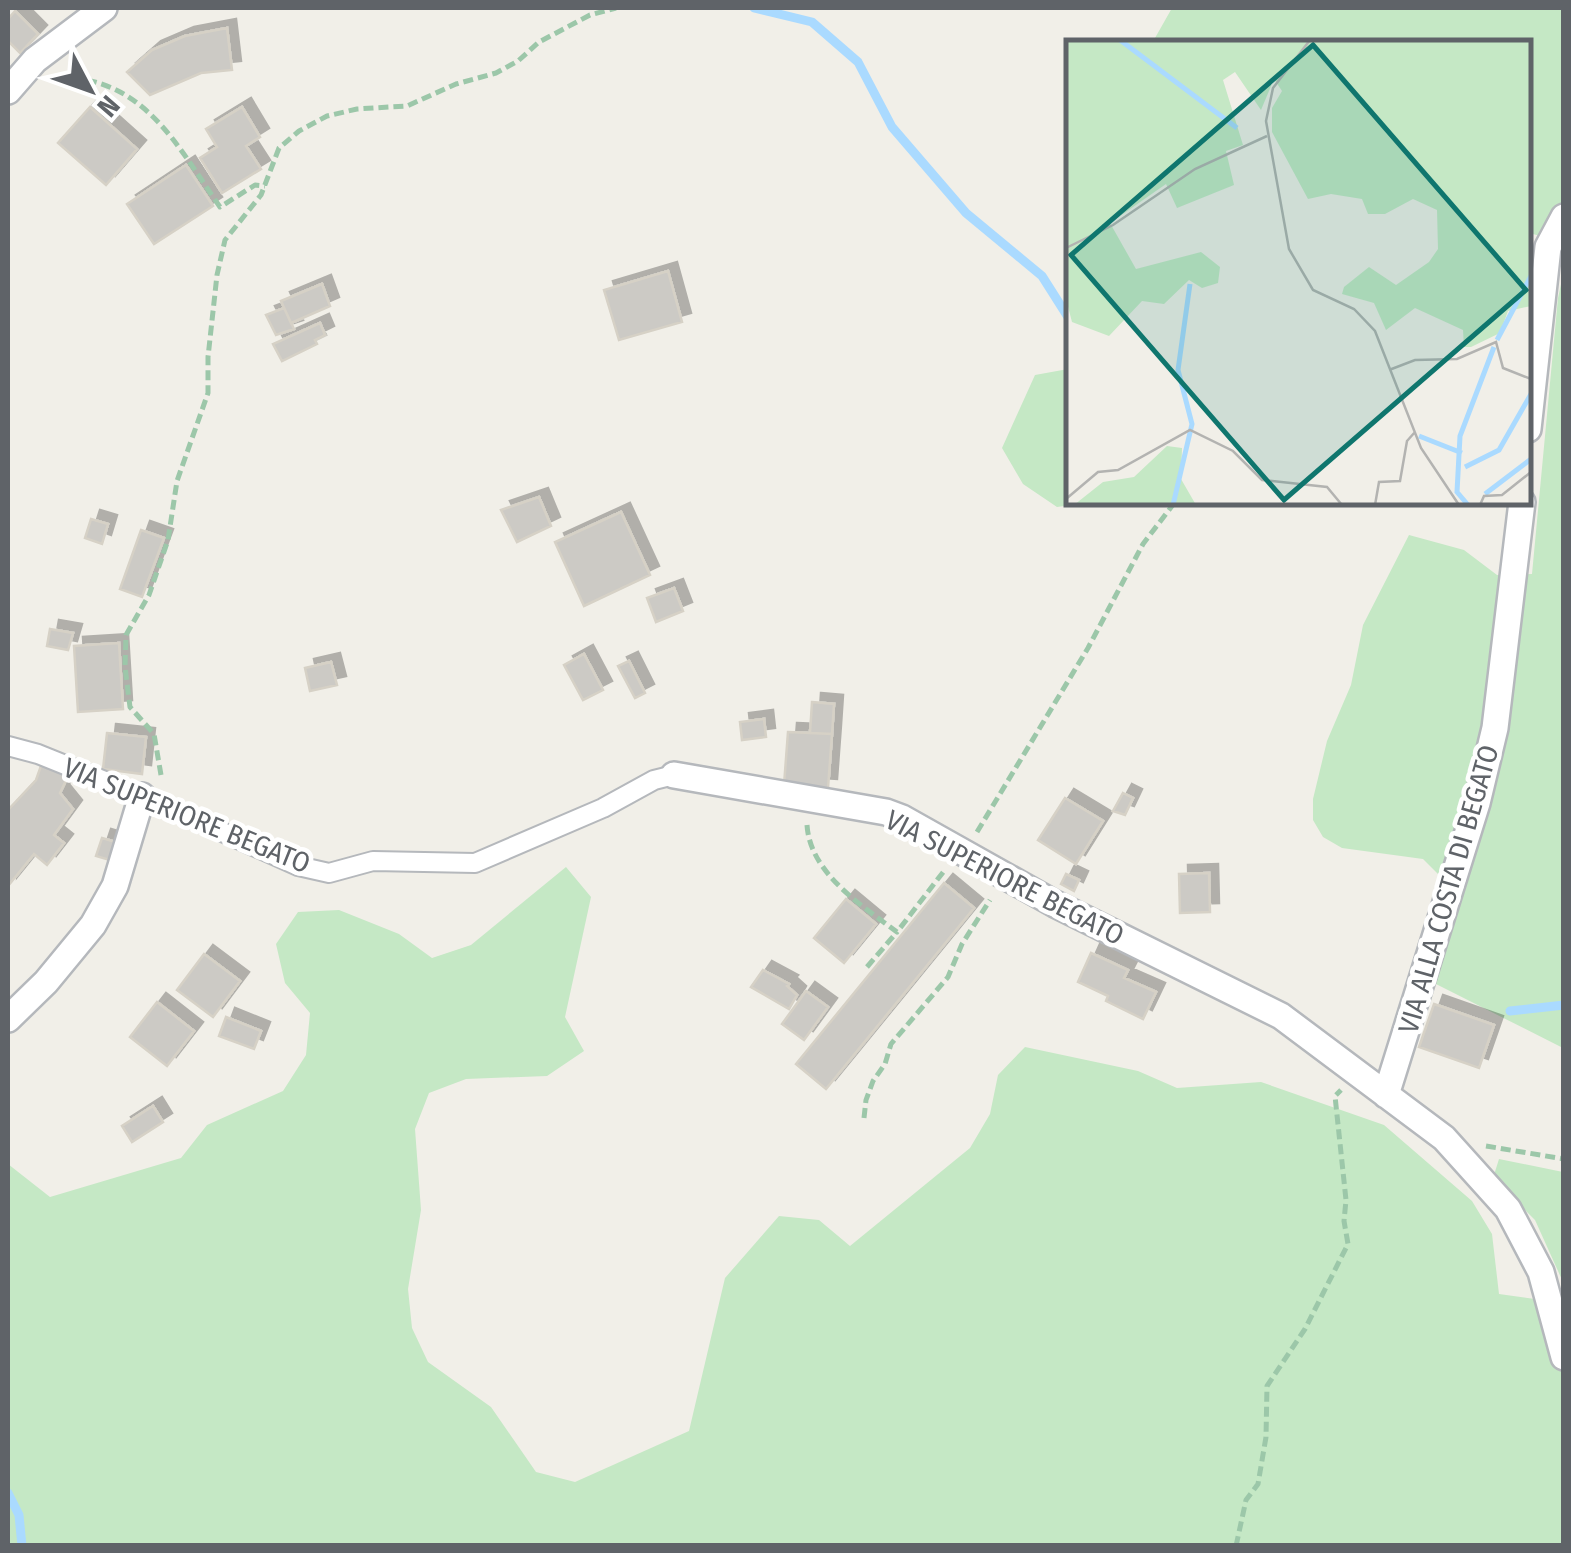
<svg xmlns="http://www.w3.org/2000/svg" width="1571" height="1553" font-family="'Fira Sans Condensed',sans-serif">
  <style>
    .green { fill: #c5e8c5 }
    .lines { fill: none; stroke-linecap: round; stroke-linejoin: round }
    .stream { stroke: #aadaff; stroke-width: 9 }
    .building { fill: #cccac5; stroke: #d6d1c6; stroke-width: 2.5; filter: url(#shadow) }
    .pedestrian-casing { stroke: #b5b8bc; stroke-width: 22 }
    .minor-casing { stroke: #b5b8bc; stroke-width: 30 }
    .path { stroke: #9cc7a9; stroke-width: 5; stroke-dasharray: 10 5; stroke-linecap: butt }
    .pedestrian { stroke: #fff; stroke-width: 18 }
    .minor { stroke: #fff; stroke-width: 25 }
    .labels { text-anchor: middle; stroke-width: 9; stroke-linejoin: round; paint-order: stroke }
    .street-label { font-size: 28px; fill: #5f6368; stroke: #fff }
    .inset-river { fill: none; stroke: #aadaff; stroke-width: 5 }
    .inset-road { fill: none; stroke: #b3b3b1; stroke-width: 2.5 }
    .view { fill: #0f766e; fill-opacity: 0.15; stroke: #0f766e; stroke-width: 5 }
    .inset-edge { fill: none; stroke: #5f6368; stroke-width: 5 }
  </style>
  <defs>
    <filter id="shadow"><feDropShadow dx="9" dy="-9" stdDeviation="0" flood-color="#0004"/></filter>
  </defs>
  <rect width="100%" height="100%" fill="#f1efe8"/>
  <!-- green -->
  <path class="green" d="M1172 8H1563V242L1529 233 1528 42H1156L1155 38Z
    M1563 275V1048L1430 981 1461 897 1423 859 1342 848 1323 837 1313 820V799L1327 741 1351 685 1363 625 1409 535 1464 550 1497 575 1532 574 1558 298Z
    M1068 369V502L1086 503 1057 507 1023 484 1002 448 1035 375Z
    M566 867 591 897 565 1017 584 1051 547 1076 466 1079 429 1093 415 1129 421 1210 408 1289 412 1328 428 1362 491 1407 536 1472 575 1482 689 1431 725 1278 779 1216 819 1220 850 1246 970 1148 990 1114 998 1075 1025 1047 1138 1071 1177 1088 1261 1082 1384 1125 1472 1201 1492 1234 1499 1294 1563 1303V1545H8V1164L50 1197 181 1158 207 1125 283 1091 306 1055 310 1013 285 983 276 944 298 912 339 910 399 934 432 958 471 945Z
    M1499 1159 1563 1172V1282L1535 1220 1493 1178Z"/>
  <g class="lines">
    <!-- stream -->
    <path class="stream" d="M754 8 812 22 858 62 892 127 966 213 1042 276 1068 317
      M1510 1011 1564 1005
      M8 1493 19 1515 22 1546"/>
  </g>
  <!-- building -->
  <path class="building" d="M15 11 38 34 20 53 8 41V19Z
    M227 28 232 70 201 73 150 95 127 72 152 50 185 36Z
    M90 107 137 149 106 185 58 143Z
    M242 107 260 137 246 146 261 169 222 193 200 158 217 147 206 129Z
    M186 165 213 206 154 244 127 204Z
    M668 271 682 322 619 340 604 290Z
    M322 284 330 306 291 323 281 301Z
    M284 308 294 329 276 335 266 315Z
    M320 323 325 335 315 340 317 344 282 361 273 344Z
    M539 497 551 526 517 542 501 510Z
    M621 512 650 575 584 606 555 542Z
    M91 519 108 524 102 544 85 538Z
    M141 530 164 538 142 597 120 589Z
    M674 588 683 611 656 622 647 598Z
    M50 629 73 633 68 650 47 646Z
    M119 643 123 709 78 712 74 646Z
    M584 654 603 690 583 700 564 665Z
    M629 661 645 693 635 698 618 666Z
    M331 662 337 685 310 691 305 668Z
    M812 702 834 704 832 734 810 733Z
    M764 719 766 737 742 740 740 722Z
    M788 732 832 734 828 788 784 785Z
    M107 733 146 737 142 774 103 769Z
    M42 763 69 774 60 793 73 809 54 835 64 843 47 865 34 854 8 886V810L36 780Z
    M1123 793 1133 798 1125 815 1113 811Z
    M1065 798 1103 821 1076 864 1038 840Z
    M102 838 119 843 113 861 96 856Z
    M1209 873 1210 912 1180 913 1179 874Z
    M1066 874 1079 880 1074 891 1061 884Z
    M944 883 974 908 826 1089 796 1064Z
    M846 899 876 924 844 963 814 938Z
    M1091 953 1128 970 1124 978 1156 992 1143 1019 1106 1001 1108 996 1078 982Z
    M204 954 240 981 213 1017 177 990Z
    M763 970 789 984 787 986 797 995 789 1009 751 987Z
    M806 991 828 1007 804 1040 782 1024Z
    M157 1002 194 1031 167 1066 130 1037Z
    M1434 1004 1494 1025 1479 1068 1419 1047Z
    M226 1017 261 1031 254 1049 219 1036Z
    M153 1106 163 1122 132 1142 122 1126Z"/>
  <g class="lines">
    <defs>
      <path id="pedestrian" d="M8 746 38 754 142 796 298 866 329 873 373 861 475 863 603 808 654 780 674 775"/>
      <path id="minor" d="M8 91 35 60 104 8
        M1528 429 1548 247 1564 217
        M674 775 886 812 902 818 1055 904 1281 1016 1444 1138 1508 1209 1541 1272 1564 1357
        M8 1019 46 982 93 925 115 886 142 796
        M1386 1095 1477 803 1495 728 1522 502"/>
    </defs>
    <!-- pedestrian casing -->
    <use href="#pedestrian" class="pedestrian-casing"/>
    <!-- minor casing -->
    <use href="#minor" class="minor-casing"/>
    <!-- path -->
    <path class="path" d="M57 77C144 77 176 144 220 207L255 185 265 186
      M161 775 154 734 130 707 125 667 126 635 149 595 168 540 177 481 208 393V357L217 275 225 240 261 195 279 148 299 131 327 116 357 109 407 106 456 84 496 73 518 61 539 42 590 15 616 8
      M807 825C810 873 861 905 897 932L944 871
      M977 832 1088 648 1143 544 1175 502
      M867 967 897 932
      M864 1118 866 1100 873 1081 885 1064 891 1044 948 977 962 944 990 900
      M1486 1146 1564 1159
      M1236 1546 1246 1500 1258 1484 1266 1437 1267 1386 1305 1329 1348 1244 1344 1221 1346 1200 1335 1096 1341 1090"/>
    <!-- pedestrian -->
    <use href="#pedestrian" class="pedestrian"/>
    <!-- minor -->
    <use href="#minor" class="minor"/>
  </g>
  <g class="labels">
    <!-- street labels -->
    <g class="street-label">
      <text transform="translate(187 815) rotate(22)" y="10">VIA SUPERIORE BEGATO</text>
      <text transform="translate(1005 877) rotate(27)" y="10">VIA SUPERIORE BEGATO</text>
      <text transform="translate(1448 889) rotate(-74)" y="10">VIA ALLA COSTA DI BEGATO</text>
    </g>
  </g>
  <!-- overview -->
  <g transform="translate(1066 40)">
    <rect width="465" height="465" fill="#f1efe8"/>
    <path d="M0 0H465V266L442 271 434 293 405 307H398L397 290 349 268 320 290 308 263 276 254 278 247 303 227 330 245 363 222 372 209 371 170 347 159 319 174H302L296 159 265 154 242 159 206 92V68L216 51 208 39 195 70 169 32 157 40 177 105 160 111 168 145 111 168 100 144 44 183 70 229 135 212 154 227 152 243 136 248 123 240 98 264 76 261 43 296 6 282 0 259ZM101 406 116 408 115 439 130 465H8L37 442 68 437Z" fill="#c5e8c5"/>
    <path class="inset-river" d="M54 0 171 88M431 300 465 236M353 396 396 413M399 427 433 410 465 354M419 454 465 419M107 465 126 384 112 330 124 244M402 465 391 452 394 396 428 307"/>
    <path class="inset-road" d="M244 0 207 48 200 81 223 209 247 250 288 269 309 291 355 408 393 465M0 208 47 185 129 129 201 96M323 330 349 320 391 319 430 302 437 328 465 339M0 459 32 432 52 430 124 390 167 411 196 440 261 447 276 465M309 465 313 442 334 441 341 401 349 392M414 465 418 456 436 455 465 432"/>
    <path class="view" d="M247 5 460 250 218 460 5 215Z"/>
    <rect width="465" height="465" class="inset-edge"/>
  </g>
  <!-- border -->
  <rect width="1571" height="1553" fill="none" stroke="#5f6368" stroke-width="20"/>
  <!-- north arrow -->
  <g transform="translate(90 90) rotate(131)" stroke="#ffffff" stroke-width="8" paint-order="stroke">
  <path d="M0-8L18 38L0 25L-18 38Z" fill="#5f6368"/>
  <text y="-15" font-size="28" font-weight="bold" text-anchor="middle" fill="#5f6368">N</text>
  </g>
</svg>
